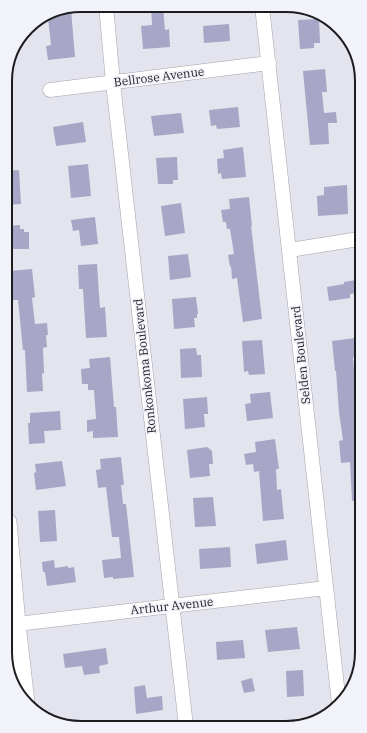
<svg xmlns="http://www.w3.org/2000/svg" width="367" height="733" font-family="'IBM Plex Serif',serif">
  <style>
    .building { fill: #a7a6c6 }
    .lines { fill: none; stroke-linecap: round; stroke-linejoin: round }
    .minor-casing { stroke: #a3a3ab; stroke-width: 15 }
    .tertiary-casing { stroke: #a3a3ab; stroke-width: 18 }
    .minor { stroke: #fff; stroke-width: 14 }
    .tertiary { stroke: #fff; stroke-width: 17 }
    .labels { text-anchor: middle; stroke-width: 3.5; stroke-linejoin: round; paint-order: stroke }
    .street-label { font-size: 12px; fill: #1d1d20; stroke: #f2f2fb }
    .rim { fill: none; stroke: #1d1d20; stroke-width: 2 }
  </style>
  <rect width="100%" height="100%" fill="#e4e4ee"/>
  <!-- building -->
  <path class="building" d="M151 5 163 6 165 30 169 29 170 47 143 49 141 26 152 25Z
    M71 9 75 57 48 60 46 46 51 45 48 17Z
    M319 19 320 43H314V48L300 49 298 20Z
    M229 24 230 41 204 43 203 26Z
    M325 69 327 92H322L324 113 336 112 337 123H328L329 144 310 145 303 71Z
    M238 107 240 127 217 129 216 125 211 126 209 110Z
    M181 113 184 133 154 136 151 116Z
    M83 122 86 142 56 146 53 127Z
    M243 147 246 177 222 179 221 173 218 174 217 159 224 158 223 150Z
    M177 157 178 180H173V184H158L156 158Z
    M88 164 91 196 71 198 68 166Z
    M19 170 21 204 6 205V171Z
    M347 185 348 214 318 216 317 196 324 195V187Z
    M249 197 252 226H251L262 319 243 322 237 278 232 279 231 266 230 267 228 255 234 254 230 229H227L226 222H223L221 210 230 209 229 199Z
    M181 203 185 233 165 236 161 206Z
    M95 217 98 244 81 246 79 230 73 231 71 220Z
    M20 225V229H24V232H29V249H7L6 226Z
    M188 254 191 277 170 280 168 256Z
    M97 264 100 308 105 307 107 337 86 338 83 289H79L78 265Z
    M32 269 35 297 32 298 35 324 47 323 48 335H46L47 347 43 348 44 373 42 374 43 391 27 392 25 350H23L18 300H13L10 271Z
    M356 280 358 293 350 294V298L329 301 327 287 344 284V282Z
    M196 297 198 314H197V318H194L195 327 174 329 172 299Z
    M355 338 356 345H359L360 355V356L353 357 359 432H360L361 500 352 501 350 462 341 463 339 441 343 440 339 412 336 371H335L332 341Z
    M262 340 265 374 249 375 248 371 244 372 242 341Z
    M196 348 197 355H201L202 377 181 378 180 349Z
    M110 357 114 407H116L118 437 93 438V431L87 432V420L96 419 94 390H88V384H82L81 369 90 368 89 359Z
    M270 392 273 418 247 421 245 404 251 403 250 394Z
    M207 397 208 414H204L205 427 185 429 183 399Z
    M60 411 61 430 44 431 45 443 29 444 28 423H30V413Z
    M275 439 279 469H276L277 490 281 489 284 519 263 521 259 471 254 472 253 464 246 465 244 454 256 452 255 442Z
    M207 447 212 451 213 464H209L210 476 190 478 187 450Z
    M121 457 124 485H121L123 504H126L134 577 113 579V577L104 578 102 560 121 558 119 537H112L106 487 98 488 96 470 101 469 100 459Z
    M62 461 66 486 36 490 34 473 36 472 35 464Z
    M213 497 216 526 195 527 193 498Z
    M55 510 57 541 40 542 38 511Z
    M286 540 288 560 257 564 255 544Z
    M230 547 231 567 200 569 199 549Z
    M54 560 55 568 68 566V568L74 567 76 582 47 586 45 572H43L42 562Z
    M297 627 300 649 268 652 265 630Z
    M243 640 245 658 217 660 216 642Z
    M106 648 108 664 99 666 100 673 84 675 82 666 65 668 63 654Z
    M303 670 304 696 287 697 286 671Z
    M252 678 255 691 244 693 241 681Z
    M145 685 147 698 162 696 163 710 136 714 134 687Z"/>
  <g class="lines">
    <defs>
      <path id="minor" d="M106 5 113 83 186 726
        M262 6 339 704
        M50 90 269 63
        M290 250 359 239
        M17 624 326 588"/>
      <path id="tertiary" d="M8 522 17 624 26 702"/>
    </defs>
    <!-- minor casing -->
    <use href="#minor" class="minor-casing"/>
    <!-- tertiary casing -->
    <use href="#tertiary" class="tertiary-casing"/>
    <!-- minor -->
    <use href="#minor" class="minor"/>
    <!-- tertiary -->
    <use href="#tertiary" class="tertiary"/>
  </g>
  <g class="labels">
    <!-- street labels -->
    <g class="street-label">
      <text transform="translate(159 77) rotate(-7)" y="4">Bellrose Avenue</text>
      <text transform="translate(301 355) rotate(-96)" y="4">Selden Boulevard</text>
      <text transform="translate(145 366) rotate(-96)" y="4">Ronkonkoma Boulevard</text>
      <text transform="translate(172 606) rotate(-6)" y="4">Arthur Avenue</text>
    </g>
  </g>
  <!-- crop -->
  <path d="M0 0H367V733H0ZM81 12H286A69 69 0 0 1 355 81V652A69 69 0 0 1 286 721H81A69 69 0 0 1 12 652V81A69 69 0 0 1 81 12Z" fill="#f2f2fb" fill-rule="evenodd"/>
  <path class="rim" d="M81 12H286A69 69 0 0 1 355 81V652A69 69 0 0 1 286 721H81A69 69 0 0 1 12 652V81A69 69 0 0 1 81 12Z"/>
</svg>
